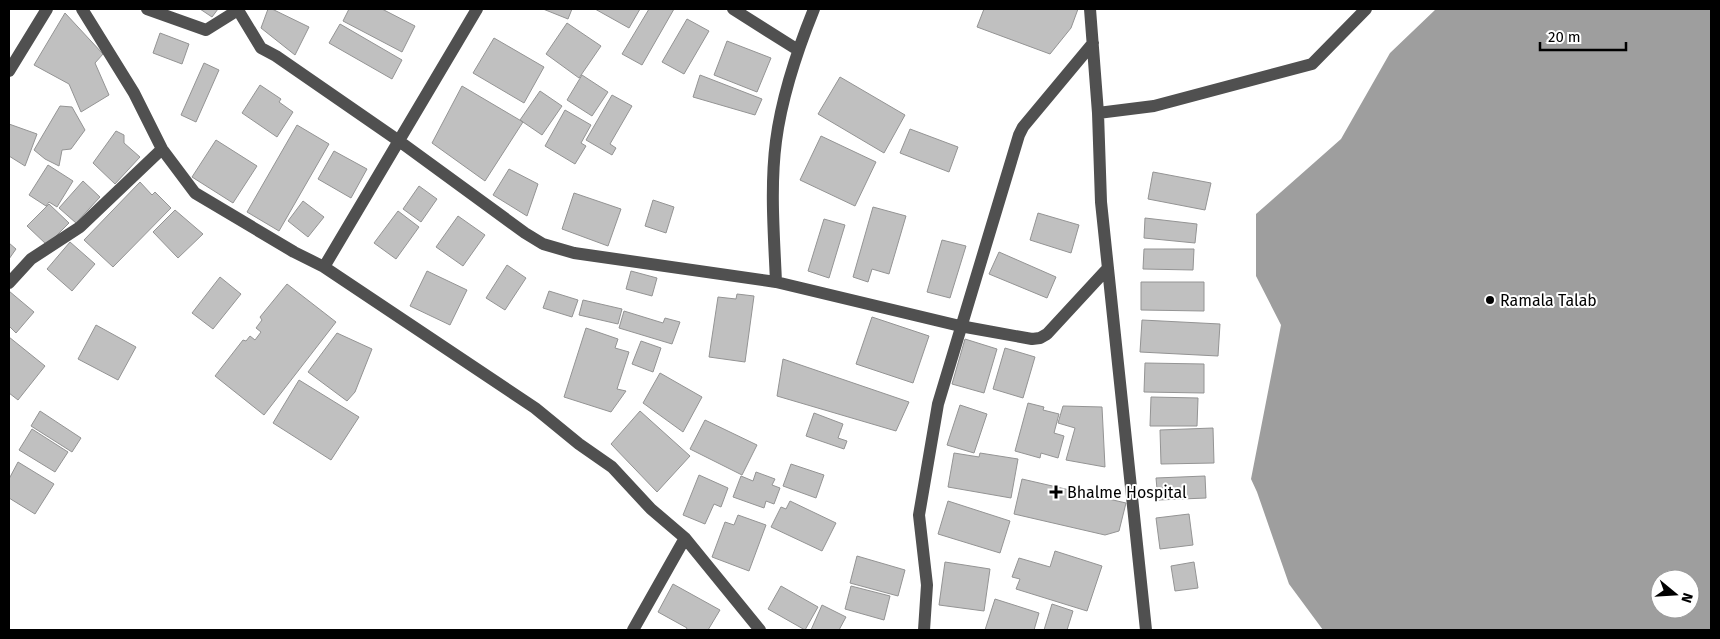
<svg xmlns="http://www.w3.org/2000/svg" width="1720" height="639" font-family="'Fira Sans',sans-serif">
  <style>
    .water { fill: #9e9e9e; fill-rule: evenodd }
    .building { fill: #c0c0c0; stroke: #949494 }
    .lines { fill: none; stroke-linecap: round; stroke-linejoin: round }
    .minor { stroke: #505050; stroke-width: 12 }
    .poi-dot { fill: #000; stroke: #fff; stroke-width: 2 }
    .labels { text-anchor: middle; stroke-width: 4; stroke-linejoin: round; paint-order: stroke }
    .poi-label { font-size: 16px; fill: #000; stroke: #fff; text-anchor: start }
  </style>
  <rect width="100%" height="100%" fill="#fff"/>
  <!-- water -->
  <path class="water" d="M1436 9H1711V630H1323L1289 584 1257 492 1251 479 1281 325 1256 276V214L1341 139 1390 53ZM1660 579H1690V609H1660Z"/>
  <!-- building -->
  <path class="building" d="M200 9H218L212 17Z
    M268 9H272L309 27 295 55 261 28Z
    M349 9H382L415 26 402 52 343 21Z
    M543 9H572L568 19Z
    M595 9H640L629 28Z
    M649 9H674L642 65 622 54Z
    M984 9H1078L1071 28 1050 54 977 27Z
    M65 13 103 54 95 63 109 95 81 112 69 84 34 65Z
    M687 19 709 31 684 74 662 62Z
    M567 23 601 46 579 78 546 54Z
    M340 24 402 60 392 79 329 43Z
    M160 33 189 44 182 64 153 53Z
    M494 38 544 67 524 103 473 73Z
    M727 41 771 58 757 92 714 75Z
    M204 63 219 70 196 122 181 115Z
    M582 75 608 92 592 116 567 100Z
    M700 75 762 99 755 115 693 97Z
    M840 77 905 115 884 153 818 114Z
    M260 85 281 99 279 102 293 112 277 137 242 113Z
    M462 86 523 122 485 181 432 143Z
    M540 91 562 106 542 135 520 120Z
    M612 95 632 106 610 144 616 148 612 155 586 140Z
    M60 106 72 107 85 130 71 149 62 150 59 166 45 159 34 150Z
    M565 110 591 125 581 143 586 146 575 164 545 146Z
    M9 124 37 134 25 166 9 156Z
    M297 125 329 144 279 231 247 212Z
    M910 129 958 147 949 172 900 153Z
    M116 131 124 135V143L140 157 115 184 93 163Z
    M821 136 876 162 855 206 800 180Z
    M216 140 257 166 233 203 192 177Z
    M334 151 367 169 351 198 318 179Z
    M48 165 73 181 57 207 49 202 46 206 29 195Z
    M509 169 538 184 527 216 493 195Z
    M1153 172 1211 183 1205 210 1148 199Z
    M83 181 100 197 76 223 59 208Z
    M140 182 152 195 155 192 171 208 113 267 84 240Z
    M419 186 437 199 421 222 403 209Z
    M574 193 621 209 608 246 562 229Z
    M653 200 674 207 666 233 645 226Z
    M303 201 324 217 308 237 288 221Z
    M49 204 69 223 47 245 27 226Z
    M873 207 906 216 889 274 872 269 868 282 853 277Z
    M175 210 203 234 178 258 153 232Z
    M398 211 419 227 396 259 374 243Z
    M1038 213 1079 225 1071 253 1030 240Z
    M458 216 485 235 463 266 436 247Z
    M1145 218 1197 224 1195 243 1144 238Z
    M824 219 845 225 829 278 808 271Z
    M942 240 966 246 950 298 927 292Z
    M70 242 95 264 72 291 47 269Z
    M9 243 16 249 9 259Z
    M1144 249H1194L1193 270 1143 269Z
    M999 252 1056 277 1047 298 989 274Z
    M507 265 526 278 505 310 486 298Z
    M427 271 467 290 450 325 410 306Z
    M631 271 657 278 652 296 626 289Z
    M220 277 241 294 213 329 192 313Z
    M1141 282H1204V311L1141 310Z
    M287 284 336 322 264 415 215 376 243 340 246 341 250 336 255 340 261 332 256 328 262 320 260 317Z
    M9 291 34 312 16 333 9 326Z
    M549 291 578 300 572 317 543 308Z
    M737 294 754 296 745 362 709 357 718 297 736 299Z
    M583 300 622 309 618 324 579 315Z
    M624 311 663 323 665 318 680 322 672 344 619 328Z
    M872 317 929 336 913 383 856 364Z
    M1142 320 1220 324 1218 356 1140 352Z
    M96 325 136 347 118 380 78 359Z
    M586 328 618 339 615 348 629 352 617 389 626 391 611 412 564 397Z
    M337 333 372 349 355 392 347 401 308 372Z
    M9 337 45 366 18 400 9 393Z
    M965 339 997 349 984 393 952 384Z
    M641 341 661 348 653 372 632 364Z
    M1005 348 1035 357 1023 398 993 389Z
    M783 359 909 402 896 431 777 396Z
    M1145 363 1204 364V393L1144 392Z
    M660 373 702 397 683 432 643 403Z
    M299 380 359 417 331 460 273 423Z
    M1151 397 1198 398 1197 426H1150Z
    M1028 403 1044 407 1043 410 1059 414 1054 433 1064 436 1058 458 1041 453 1040 458 1015 451Z
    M960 405 987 414 974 453 947 445Z
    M1063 406 1102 407 1105 467 1066 460 1075 428 1058 423Z
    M40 411 81 438 72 452 31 426Z
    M640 411 690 456 657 492 611 444Z
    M814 413 843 424 838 438 847 441 844 449 806 436Z
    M705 420 757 445 742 475 690 449Z
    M1213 428 1214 463 1161 464 1160 430Z
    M32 429 68 452 55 472 19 450Z
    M954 453 979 457 980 453 1018 459 1011 498 948 487Z
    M18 462 54 484 35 514 9 498V479Z
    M791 464 824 475 816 498 783 486Z
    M756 472 775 479 772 485 780 488 774 504 766 501 764 508 733 497 741 476 753 481Z
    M699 475 728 488 721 507 714 504 705 524 683 515Z
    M1205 476 1206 498 1158 500 1156 478Z
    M1022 479 1126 503 1119 531 1105 535 1014 514Z
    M790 501 836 523 822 551 771 527 781 507 786 509Z
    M948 501 1010 521 1000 553 938 534Z
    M1189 514 1193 545 1160 549 1156 518Z
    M738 515 766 525 749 571 712 557 725 522 734 525Z
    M1055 551 1102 566 1087 611 1016 589 1020 579 1012 577 1019 558 1050 567Z
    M857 556 905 570 898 596 850 583Z
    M945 562 990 569 984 611 939 605Z
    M1194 562 1198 588 1175 591 1171 566Z
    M673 584 720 610 708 630H686L687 628 658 612Z
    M781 586 818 607 805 630 768 609Z
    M851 586 890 596 884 620 845 609Z
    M995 599 1039 613 1034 630H985Z
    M1052 604 1073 611 1067 630H1044Z
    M822 605 846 617 839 630H811Z"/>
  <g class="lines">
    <!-- minor -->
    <path class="minor" d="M82 9 134 93 162 149 195 193 294 252 324 267 477 9
      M147 9 206 30 238 10 261 48 276 56 399 141 525 233 543 244 574 253 776 282 960 326 1032 339 1040 338 1047 334 1108 268
      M733 9 798 50
      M1090 9 1098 113 1101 202 1146 630
      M9 71 47 9
      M1098 113 1154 106 1312 64 1366 9
      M324 267 535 408 579 444 612 467 651 509 685 538 760 630
      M776 282C774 235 770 187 776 141 782 95 797 51 814 9
      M9 283 31 259 80 227 162 149
      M633 630 685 538
      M924 630 927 585 919 515 938 404 1019 135 1023 127 1093 43"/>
  </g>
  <!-- markers -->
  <g class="poi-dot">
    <circle cx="1490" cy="300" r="5"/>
    <path d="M1053.5 484.5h5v5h5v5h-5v5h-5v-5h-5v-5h5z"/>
  </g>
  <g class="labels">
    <!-- poi labels -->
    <g class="poi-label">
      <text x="1500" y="306">Ramala Talab</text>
      <text x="1067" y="498">Bhalme Hospital</text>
    </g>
  </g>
  <!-- border -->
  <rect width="1720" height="639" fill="none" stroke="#000000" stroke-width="20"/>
  <!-- north arrow -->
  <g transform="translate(1675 594) rotate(108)"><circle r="24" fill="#ffffff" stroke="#999999"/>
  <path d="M0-4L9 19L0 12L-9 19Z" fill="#000000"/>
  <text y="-8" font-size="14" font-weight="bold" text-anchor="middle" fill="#000000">N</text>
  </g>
  <!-- scale -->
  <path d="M1540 42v8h86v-8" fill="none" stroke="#000000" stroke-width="2.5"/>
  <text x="1548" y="42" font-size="15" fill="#000000" stroke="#ffffff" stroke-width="4" paint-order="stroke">20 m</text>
</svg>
